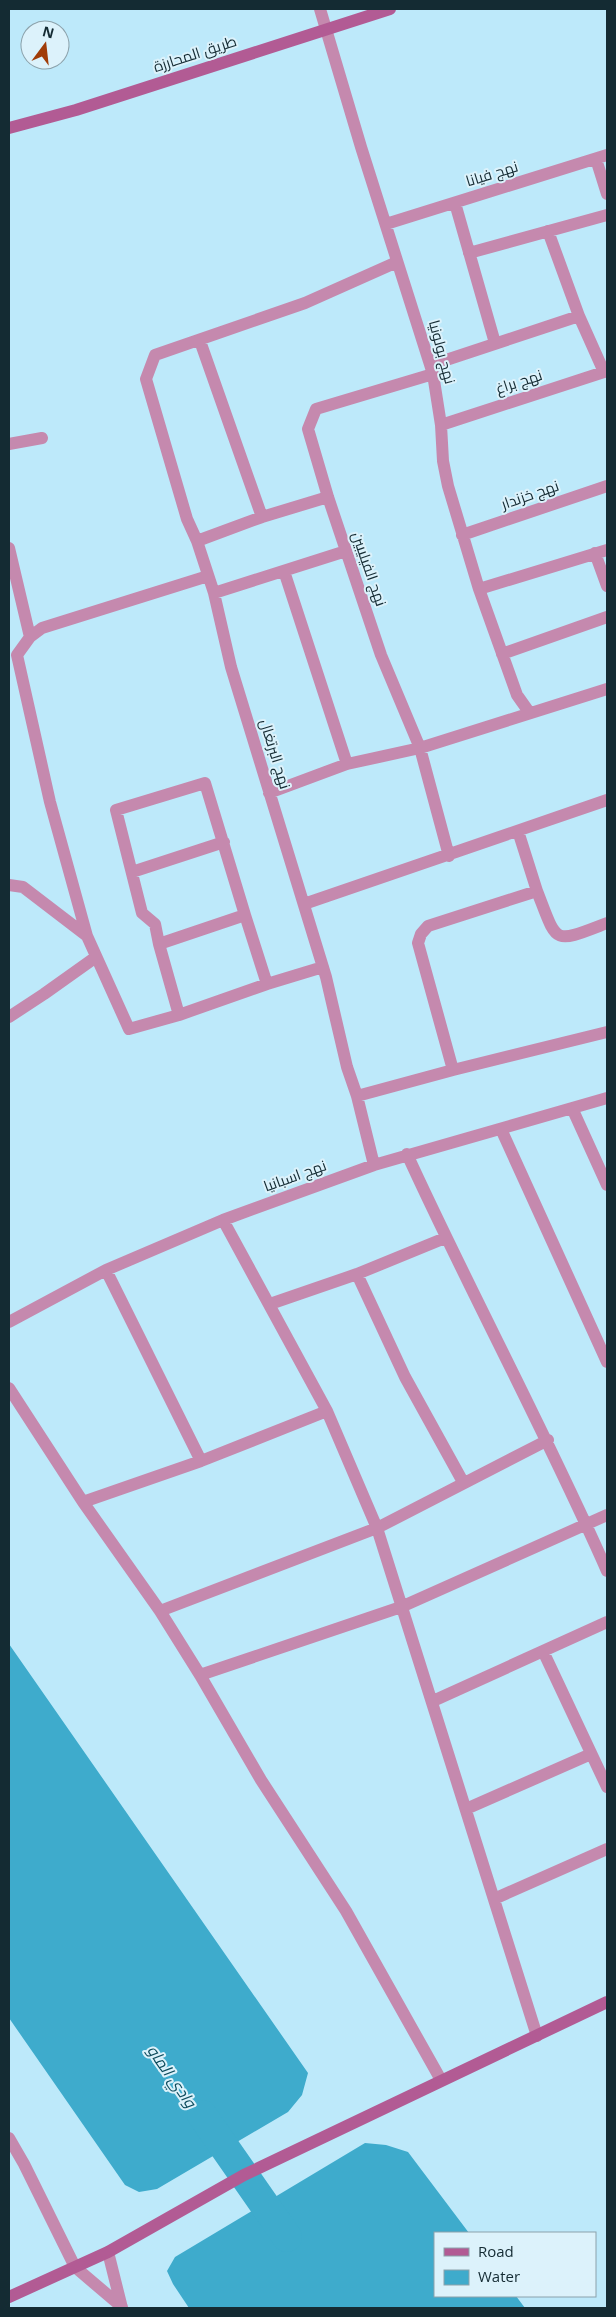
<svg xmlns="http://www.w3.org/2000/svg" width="616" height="2317" font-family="'Open Sans',Cairo,sans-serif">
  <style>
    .water { fill: #3eabcc }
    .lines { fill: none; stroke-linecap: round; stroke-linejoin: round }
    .river { stroke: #3eabcc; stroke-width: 30 }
    .street { stroke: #c589ae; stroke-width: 12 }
    .secondary { stroke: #b25b94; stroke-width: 12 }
    .labels { text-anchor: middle; stroke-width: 4; stroke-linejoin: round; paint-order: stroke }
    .street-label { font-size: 15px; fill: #142b33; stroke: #dcf2fb }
    .water-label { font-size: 16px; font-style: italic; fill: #0e4c5d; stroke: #dcf2fb }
  </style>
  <rect width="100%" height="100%" fill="#bde9fa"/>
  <!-- water -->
  <path class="water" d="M9 1644 308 2073 302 2095 288 2112 157 2189 139 2192 125 2185 9 2018Z
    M365 2143 386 2145 408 2152 469 2233H435V2296H516L525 2308H189L173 2284 167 2271 175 2257Z"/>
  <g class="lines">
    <!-- river -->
    <path class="river" d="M202 2115 287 2237"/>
    <!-- street -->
    <path class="street" d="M320 9 361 147 433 374 441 425 443 461 448 486 479 589 517 695 529 712
      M596 159 607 194
      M455 203 495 343
      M386 224 607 155
      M548 231 579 316
      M469 253 607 215
      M200 341 262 517
      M431 365 579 316 604 372
      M433 374 316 409 308 429 328 497 381 655 420 748 449 856
      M441 425 607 371
      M9 444 42 438
      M462 535 607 486
      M197 541 262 517 328 497
      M9 548 30 637
      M595 553 607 586
      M284 571 347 764
      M479 589 607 550
      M214 593 346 551
      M502 654 607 617
      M269 793 347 764 420 748 607 689
      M132 872 224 842
      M9 885 23 887 87 936
      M537 891C558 945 552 944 607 923
      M304 904 607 800
      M159 944 155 924 142 913 116 810 205 783 245 915
      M267 984 323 967
      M179 1015 267 984 245 915 159 944 179 1015 129 1029 87 936 50 802 17 655 30 637 42 628 208 576
      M9 1017 44 994 96 957
      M453 1070 607 1032
      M357 1096 453 1070 418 943 421 934 428 926 537 891 518 831
      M572 1108 607 1185
      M501 1129 607 1362
      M407 1154C471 1294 545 1430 607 1571
      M374 1165 357 1096 347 1067 326 977 231 667 214 593 197 541 187 519 146 379 155 355 305 303 397 262
      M223 1220 327 1411 377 1528 537 2036
      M106 1270 201 1461
      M357 1274 405 1377 463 1482
      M270 1304 357 1274 445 1238
      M9 1322 106 1270 223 1220 374 1165 607 1098
      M9 1388 83 1502 160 1611 200 1675 261 1780 346 1911 441 2080
      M83 1502 201 1461 327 1411
      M160 1611 377 1528 548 1440
      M543 1651 607 1787
      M200 1675 401 1607 607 1515
      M433 1701 607 1622
      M466 1809 591 1754
      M494 1899 607 1849
      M9 2138 24 2164 75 2267 122 2307
      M108 2252 121 2304"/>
    <!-- secondary -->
    <path class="secondary" d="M9 128 76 110 390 9
      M9 2297 108 2252 244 2175 607 2002"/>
  </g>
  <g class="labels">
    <!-- street labels -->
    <g class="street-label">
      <text transform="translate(195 54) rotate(-18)" y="5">طريق المحارزة</text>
      <text transform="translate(492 174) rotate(-17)" y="5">نهج فيانا</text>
      <text transform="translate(442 352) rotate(75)" y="5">نهج بولونيا</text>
      <text transform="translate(519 382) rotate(-18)" y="5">نهج براغ</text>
      <text transform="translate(530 495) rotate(-19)" y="5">نهج خزندار</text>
      <text transform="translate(369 569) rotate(71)" y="5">نهج الفيليبين</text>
      <text transform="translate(275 754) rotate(73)" y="5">نهج البرتغال</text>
      <text transform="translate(295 1176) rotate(-20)" y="5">نهج اسبانيا</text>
    </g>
    <!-- water labels -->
    <g class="water-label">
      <text transform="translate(172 2076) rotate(55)" y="6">وادي الماو</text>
    </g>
  </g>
  <!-- border -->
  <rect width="616" height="2317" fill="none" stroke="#142b33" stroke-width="20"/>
  <!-- legend -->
  <rect x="434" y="2232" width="162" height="65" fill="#dcf2fb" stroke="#8ca2ab"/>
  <rect x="444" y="2248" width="25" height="8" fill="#b25b94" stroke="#8ca2ab"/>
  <text x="478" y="2257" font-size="15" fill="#142b33">Road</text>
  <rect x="444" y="2270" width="25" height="15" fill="#3eabcc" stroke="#8ca2ab"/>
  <text x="478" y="2282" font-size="15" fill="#142b33">Water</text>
  <!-- north arrow -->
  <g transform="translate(45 45) rotate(15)"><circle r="24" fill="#dcf2fb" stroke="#8ca2ab"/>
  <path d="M0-4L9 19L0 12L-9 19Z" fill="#a03c08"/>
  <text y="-8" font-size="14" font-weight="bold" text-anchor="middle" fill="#142b33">N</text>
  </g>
</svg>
